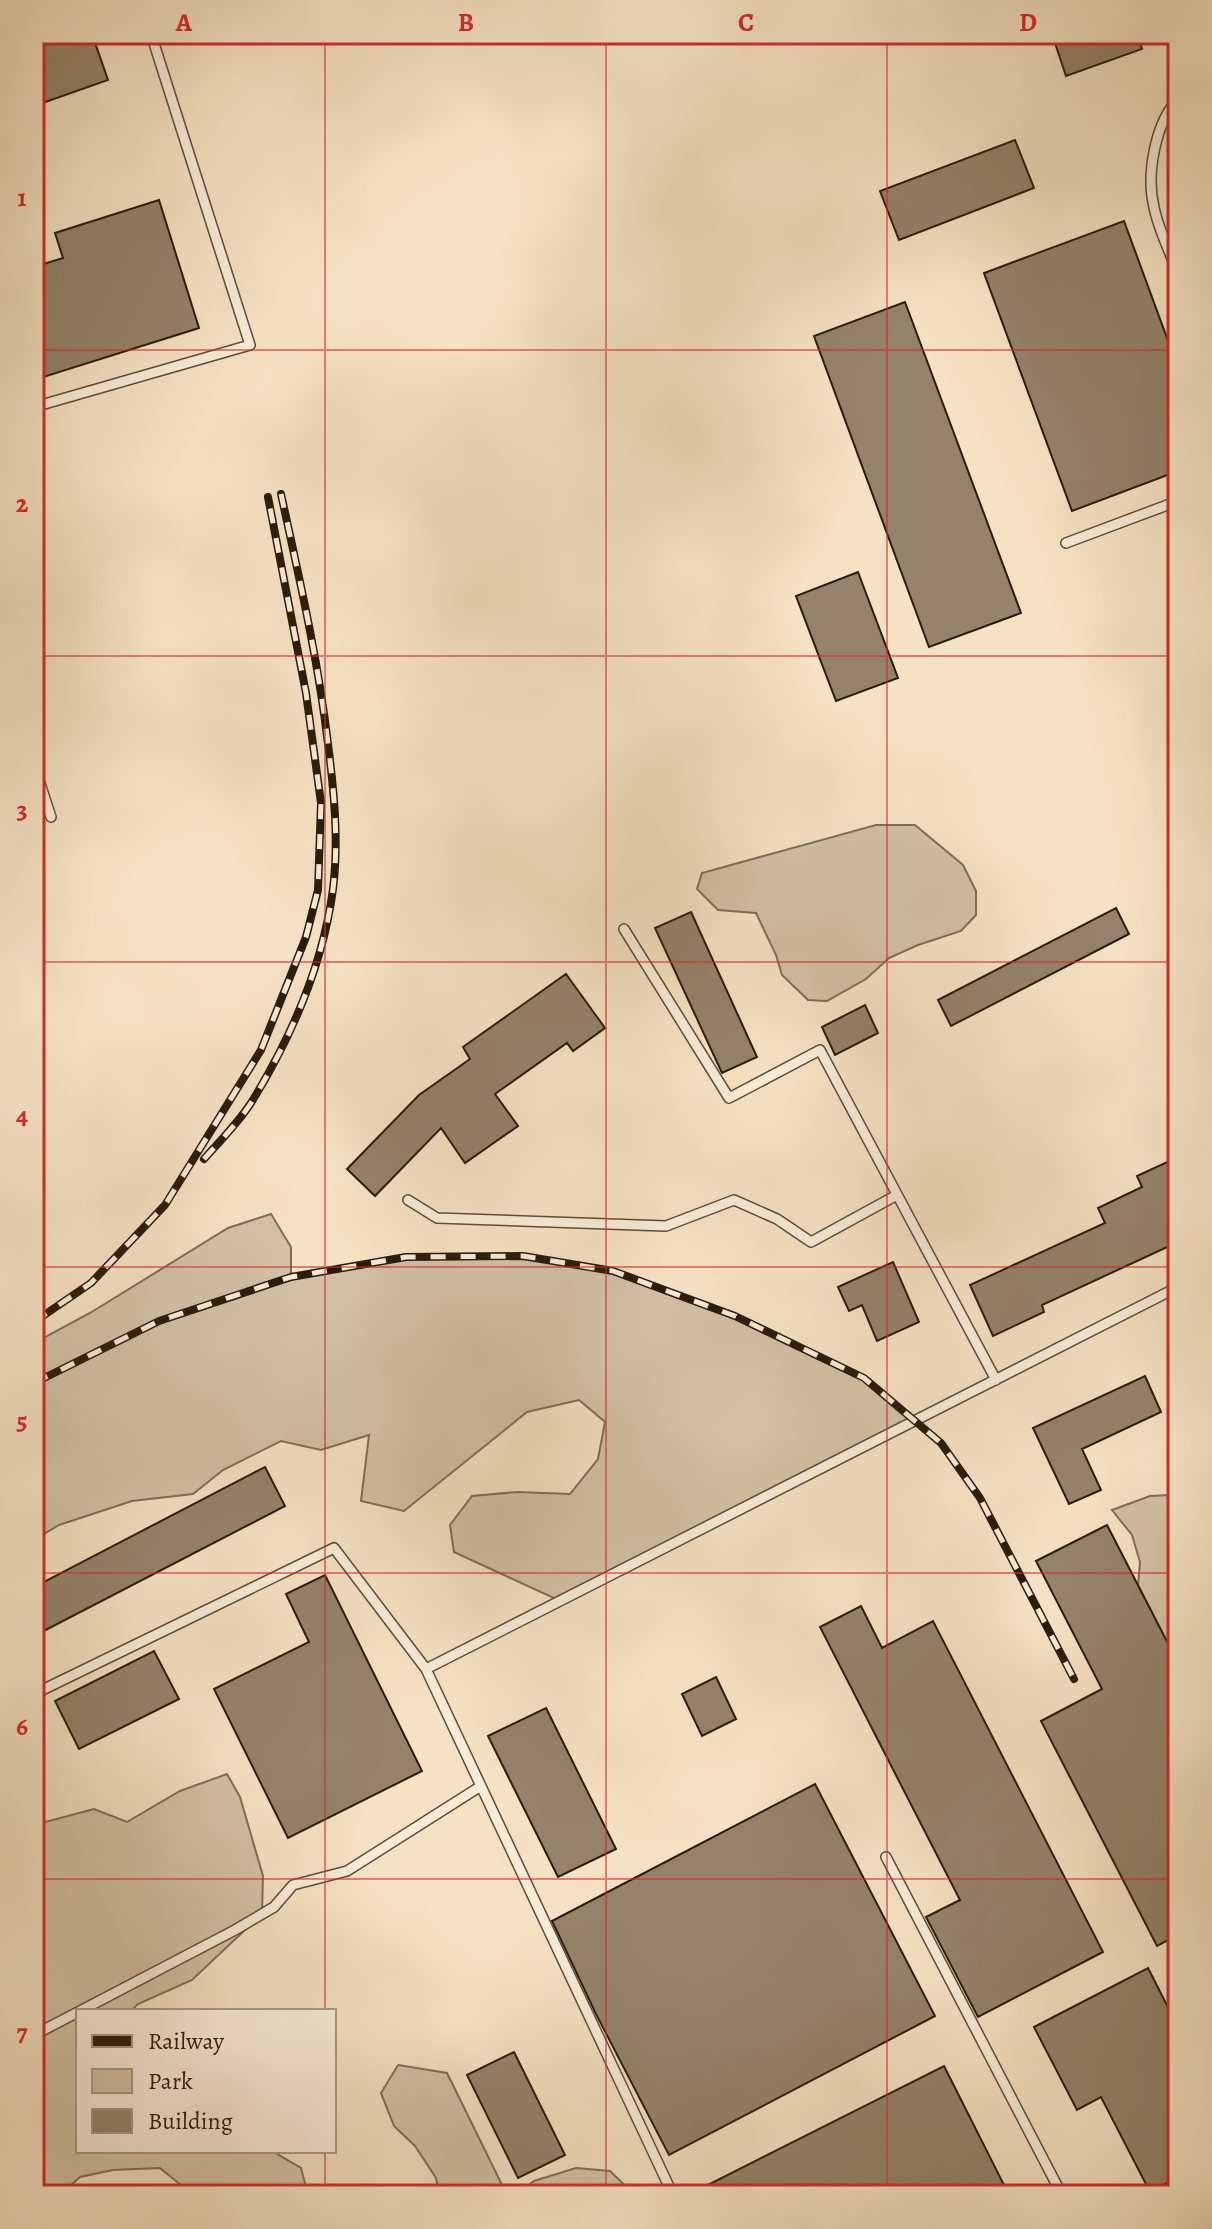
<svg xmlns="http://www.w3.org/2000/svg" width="1212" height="2229" font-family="Alegreya,serif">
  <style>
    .green { fill: #d2c0a4; stroke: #7e6e57; stroke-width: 2 }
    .building { fill: #94826a; stroke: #2a1c0a; stroke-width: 2 }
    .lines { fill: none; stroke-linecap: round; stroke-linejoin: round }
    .lane-casing { stroke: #5d4d38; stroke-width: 12 }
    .lane { stroke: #f8ecd8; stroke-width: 9 }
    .rail-casing { stroke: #2a1c0a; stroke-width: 8 }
    .rail { stroke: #f8ecd8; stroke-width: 5; stroke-dasharray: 15; stroke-linecap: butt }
    .grid { fill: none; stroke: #d62828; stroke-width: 2; stroke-opacity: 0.55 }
    .neatline { fill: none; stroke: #d62828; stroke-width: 3 }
    .grid-label { font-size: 26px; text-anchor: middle; font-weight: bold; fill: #d62828 }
  </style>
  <rect width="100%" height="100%" fill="#f5e1c3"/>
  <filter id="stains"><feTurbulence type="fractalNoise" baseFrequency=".0025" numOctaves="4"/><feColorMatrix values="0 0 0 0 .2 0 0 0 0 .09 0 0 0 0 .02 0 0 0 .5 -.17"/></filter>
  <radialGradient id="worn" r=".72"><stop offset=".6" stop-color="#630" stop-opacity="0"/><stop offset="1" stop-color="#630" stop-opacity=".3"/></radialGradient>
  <!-- green -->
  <path class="green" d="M876 825H915L963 865 976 891V915L961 931 918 945 889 958 866 979 827 1001 808 1000 782 975 776 955 756 913 718 910 697 889 702 873Z
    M271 1214 291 1247V1277L406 1257 523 1256 613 1271 735 1316 864 1378 915 1421 560 1601 454 1552 450 1525 472 1496 517 1492 570 1494 598 1459 605 1422 579 1400 527 1412 404 1511 361 1501 369 1435 321 1450 281 1441 223 1470 193 1494 132 1501 59 1525 34 1540V1343L90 1313 228 1228Z
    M1178 1462V1663L1138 1586 1140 1562 1132 1535 1112 1510 1150 1496 1170 1495Z
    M227 1774 240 1797 263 1876 262 1914 192 1980 138 2004 131 2011H78V2151H272L301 2168 308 2195H193L160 2168 113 2170 80 2177 60 2195H34V1825L94 1809 127 1822 180 1791Z
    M398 2065 447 2073 507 2195H439L436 2178 415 2146 394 2126 381 2093Z
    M576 2168 610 2171 635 2195H516L534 2181Z"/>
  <!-- building -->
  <path class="building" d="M34 34H92L108 80 34 106Z
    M1052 34H1137L1142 49 1066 76Z
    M1015 140 1034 188 899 240 880 191Z
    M159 200 199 328 34 380V267L63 258 55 233Z
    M1124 221 1178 368V471L1072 511 984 273Z
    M905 302 1021 613 929 647 814 336Z
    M858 572 898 678 836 701 796 596Z
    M1116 908 1129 934 951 1026 938 1000Z
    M691 912 757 1057 722 1073 655 928Z
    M566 974 605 1028 573 1051 567 1043 495 1094 518 1126 465 1163 441 1128 375 1196 347 1169 419 1095 470 1059 463 1047Z
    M865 1005 878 1033 835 1055 822 1027Z
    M1178 1157V1242L1042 1305 1044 1312 993 1336 970 1285 1105 1223 1098 1208 1142 1187 1137 1176Z
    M893 1262 919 1322 877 1341 862 1305 849 1311 838 1287Z
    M1145 1376 1161 1412 1082 1449 1101 1490 1069 1504 1033 1428Z
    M265 1467 285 1506 34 1636V1587Z
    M1107 1525 1178 1663V1935L1157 1946 1041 1721 1102 1689 1036 1561Z
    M325 1575 422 1771 288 1838 214 1689 309 1642 286 1594Z
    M861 1606 882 1648 933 1621 1103 1952 978 2017 926 1917 960 1900 820 1627Z
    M154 1651 179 1699 79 1749 55 1701Z
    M716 1677 736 1719 702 1736 682 1694Z
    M546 1708 616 1849 558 1877 488 1736Z
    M815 1784 935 2016 669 2155 596 2014 552 1921Z
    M1148 1968 1178 2027V2177L1150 2192 1101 2097 1077 2110 1034 2027Z
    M514 2052 565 2155 518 2178 467 2075Z
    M944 2066 1009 2195H688Z"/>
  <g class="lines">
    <defs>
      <path id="lane" d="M1178 99C1155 123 1146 175 1154 207 1158 229 1170 252 1178 273
        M34 407 250 345 151 34
        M1066 543 1178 501
        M34 765 51 817
        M624 929 729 1098 820 1050 996 1380
        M408 1200 437 1218 666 1226 734 1200 777 1219 811 1242 897 1195
        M426 1669 673 2195
        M34 1694 334 1548 426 1669 1178 1287
        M886 1857 1062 2195
        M80 2011 235 1930 274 1907 293 1885 347 1871 481 1786
        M34 2035 78 2012"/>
    </defs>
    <!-- lane casing -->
    <use href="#lane" class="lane-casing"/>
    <!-- lane -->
    <use href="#lane" class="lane"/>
    <defs>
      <path id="rail" d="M204 1159C220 1141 238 1123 251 1103 291 1038 323 965 333 889 339 841 334 791 328 744 318 659 299 577 281 494
        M34 1322 91 1283 165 1205 261 1050 306 937 318 890 321 803 306 693 268 497
        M34 1383 159 1321 291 1277 406 1257 523 1256 613 1271 735 1316 864 1378 941 1443 980 1498 1074 1679"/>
    </defs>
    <!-- rail casing -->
    <use href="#rail" class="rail-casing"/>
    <!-- rail -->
    <use href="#rail" class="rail"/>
  </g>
  <!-- grid -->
  <path class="grid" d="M325 34V2011M606 34V2195M887 34V2195M34 350H1178M34 656H1178M34 962H1178M34 1267H1178M34 1573H1178M34 1879H1178M325 2151V2195"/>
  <!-- margin -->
  <rect width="1212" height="2229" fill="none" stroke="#f5e1c3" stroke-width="88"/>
  <!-- legend -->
  <rect x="76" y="2009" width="260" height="144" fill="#f8ecd8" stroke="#a69986" stroke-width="2"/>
  <rect x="92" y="2035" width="40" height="12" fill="#2a1c0a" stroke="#a69986" stroke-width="2"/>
  <text x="148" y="2049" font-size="24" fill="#2a1c0a">Railway</text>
  <rect x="92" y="2069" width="40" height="24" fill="#d2c0a4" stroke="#a69986" stroke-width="2"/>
  <text x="148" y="2089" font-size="24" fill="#2a1c0a">Park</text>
  <rect x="92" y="2109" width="40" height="24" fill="#94826a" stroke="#a69986" stroke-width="2"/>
  <text x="148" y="2129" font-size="24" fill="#2a1c0a">Building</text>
  <rect x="44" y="44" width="1124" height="2141" class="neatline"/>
  <g class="grid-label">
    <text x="184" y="31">A</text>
    <text x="466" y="31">B</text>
    <text x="746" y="31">C</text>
    <text x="1028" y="31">D</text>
    <text x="22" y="206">1</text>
    <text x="22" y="512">2</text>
    <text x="22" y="818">3</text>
    <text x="22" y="1124">4</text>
    <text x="22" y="1429">5</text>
    <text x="22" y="1735">6</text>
    <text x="22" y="2041">7</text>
  </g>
  <rect width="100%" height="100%" filter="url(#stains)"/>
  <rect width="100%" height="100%" fill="url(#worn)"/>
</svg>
